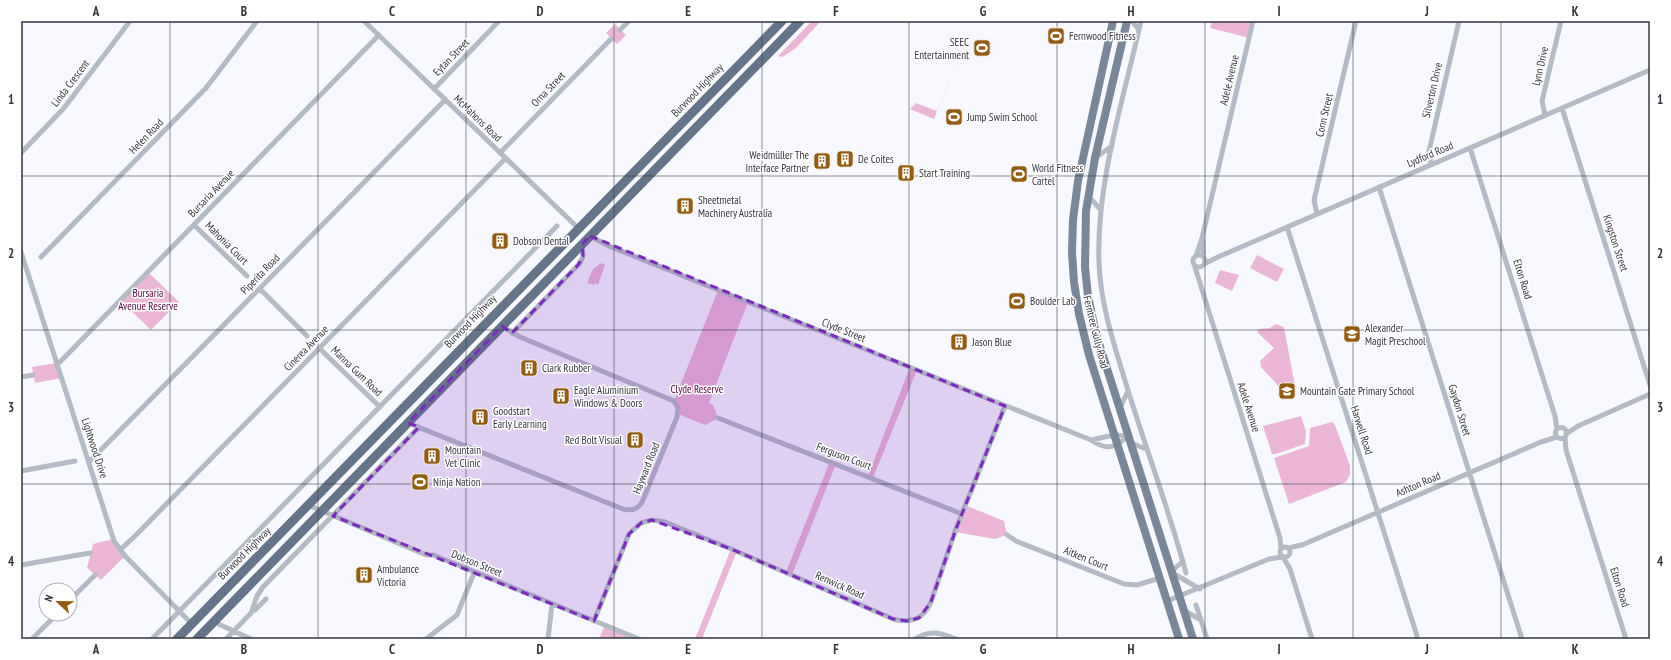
<svg xmlns="http://www.w3.org/2000/svg" width="1671" height="660" font-family="'PT Sans Narrow',sans-serif">
  <style>
    .green { fill: #ecb7d6 }
    .lines { fill: none; stroke-linecap: round; stroke-linejoin: round }
    .street { stroke: #b4bbc5; stroke-width: 5 }
    .primary { stroke: #7a8799; stroke-width: 8 }
    .highway { stroke: #657489; stroke-width: 9 }
    .marked { fill: #7b2cbf; fill-opacity: 0.2; stroke: #7b2cbf; stroke-width: 3; stroke-dasharray: 8 5; stroke-linejoin: round }
    .grid { fill: none; stroke: #353540; stroke-width: 1; stroke-opacity: 0.55 }
    .labels { text-anchor: middle; stroke-width: 3; stroke-linejoin: round; paint-order: stroke }
    .poi-label { font-size: 11px; fill: #353540; stroke: #fff; text-anchor: start }
    .street-label { font-size: 11px; fill: #353540; stroke: #fff }
    .park-label { font-size: 11px; fill: #5a0443; stroke: #fff }
    .neatline { fill: none; stroke: #353540; stroke-width: 1.5 }
    .grid-label { font-size: 13px; text-anchor: middle; font-weight: bold; fill: #353540 }
  </style>
  <rect width="100%" height="100%" fill="#f8f9fe"/>
  <!-- green -->
  <path class="green" d="M812 21H821L795 49 782 57 778 56Z
    M974 21 934 119 910 109 916 103 937 111Z
    M1212 21H1253L1250 38 1210 28Z
    M615 24 626 35 617 44 606 33Z
    M1257 255 1284 269 1277 282 1250 268Z
    M601 263 605 265 598 285 595 283 594 285 587 283 593 269Z
    M1220 270 1239 275 1232 291 1215 283Z
    M148 272 179 302 151 330 120 300Z
    M718 290 748 302 709 403 713 405 718 418 705 425 678 414 674 401Z
    M1276 324 1284 327 1295 386H1291L1285 393 1261 367 1260 361 1274 348 1257 332 1259 329 1270 328Z
    M57 363 62 378 35 383 32 367Z
    M910 367 917 370 873 478 868 476Z
    M1301 416 1306 432 1305 444 1276 454H1272L1263 426Z
    M1332 422 1335 425 1350 466V474L1346 482 1289 504 1274 458 1309 446 1310 428Z
    M830 461 836 464 792 575 786 572Z
    M965 505 1004 521 1007 535 995 539 955 532Z
    M113 539 125 556 101 580 87 568 93 544Z
    M731 549 737 551 702 639H695Z
    M605 625 639 639H599Z"/>
  <g class="lines">
    <!-- street -->
    <path class="street" d="M364 21 578 228
      M1132 21 1139 30
      M1141 21C1124 97 1096 184 1099 262 1100 300 1112 338 1123 374 1143 441 1168 506 1186 573
      M620 30 629 21
      M434 89 499 21
      M1562 108 1650 385
      M1545 115 1542 101 1561 21
      M1470 148 1555 416 1557 429
      M21 153 64 108 130 21
      M500 153 611 39
      M1095 158 1112 146
      M1431 164 1429 151 1459 21
      M1379 187 1522 639
      M1088 196 1101 210
      M1317 214 1314 200 1356 21
      M194 225 247 276
      M1287 227 1418 639
      M590 236 609 246 1091 440C1107 451 1115 448 1128 436
      M1203 241V256
      M21 252 114 541 125 556 192 624
      M1193 261a6 6 0 1 1 12 0a6 6 0 1 1-12 0Z
      M1196 256 1202 238 1253 21
      M41 257 206 88 257 21
      M1194 264 1280 538 1281 549
      M1204 264 1218 257 1650 70
      M260 289 307 336
      M512 333 580 263 583 256 582 244
      M320 349 380 407
      M58 364 379 35
      M21 377 33 375
      M1120 408 1128 391
      M718 418 962 514
      M408 423 623 509C633 511 639 509 643 500L677 417 678 408 674 401 520 337 502 326
      M1555.5 433a5.5 5.5 0 1 1 11 0a5.5 5.5 0 1 1-11 0Z
      M1566 434 1578 426 1650 394
      M1565 437 1566 450 1626 639
      M1091 440 1114 435 1128 436
      M1131 443 1146 449
      M89 462 445 100
      M21 471 75 461
      M308 505 426 555H433L639 639
      M1007 535 1016 541 1124 584 1137 585 1160 578
      M1280 552a5 5 0 1 1 10 0a5 5 0 1 1-10 0Z
      M1288 548 1302 545 1541 442 1557 437
      M120 550 136 535 505 159
      M1283 557 1290 569 1312 639
      M1183 561 1171 572 1200 589
      M21 565 90 553
      M70 600 95 575
      M1167 601 1269 559 1282 557
      M1196 605 1201 620
      M255 610 266 599
      M1185 611 1201 620 1207 639
      M594 621 629 534 641 523 652 520 665 522 731 549 893 619C910 624 924 619 931 602L956 529 1005 406
      M214 622 251 639
      M32 639 57 614
      M152 639 557 226
      M226 639 251 613 257 596 263 587 419 427
      M426 639 457 615 474 573
      M548 639 552 604
      M915 639C930 629 941 633 956 639"/>
    <!-- primary -->
    <path class="primary" d="M1113 21 1078 181 1073 220 1072 252 1074 282 1079 314 1089 355 1179 639
      M1127 21 1095 158 1086 211 1085 267 1088 296 1096 334 1193 639"/>
    <!-- highway -->
    <path class="highway" d="M177 639 782 21
      M197 639 800 21"/>
  </g>
  <!-- marked area -->
  <path class="marked" d="M590 236 1005 406 956 529 931 602 919 618 907 621 893 619 731 549 652 520 641 523 629 534 594 621 333 516 419 427 408 423 502 326 512 333 578 265 583 256 582 244Z"/>
  <!-- grid -->
  <path class="grid" d="M170 21V639M318 21V639M466 21V639M614 21V639M762 21V639M909 21V639M1057 21V639M1205 21V639M1353 21V639M1501 21V639M21 176H1650M21 330H1650M21 484H1650"/>
  <!-- icons -->
  <defs>
    <symbol id="stadium-square" viewBox="-11 -11 22 22"><rect x="-9" y="-9" width="18" height="18" rx="4" fill="#925d12" stroke="#fff"/><path d="M0-5a6.5 5 0 1 0 0 10a6.5 5 0 1 0 0-10ZM-3.5-1.8h7v3.6h-7Z" fill="#fff"/></symbol>
    <symbol id="building-square" viewBox="-11 -11 22 22"><rect x="-9" y="-9" width="18" height="18" rx="4" fill="#925d12" stroke="#fff"/><path d="M-4-6H4V6H1V3H-1V6H-4ZM-2.5-4.3h1.7v1.8h-1.7ZM.8-4.3h1.7v1.8H.8ZM-2.5-1h1.7V.8h-1.7ZM.8-1h1.7V.8H.8Z" fill="#fff"/></symbol>
    <symbol id="school-square" viewBox="-11 -11 22 22"><rect x="-9" y="-9" width="18" height="18" rx="4" fill="#925d12" stroke="#fff"/><path d="M0-5L7-2L0 1L-7-2ZM-4 1L0 2.5L4 1V4Q0 6-4 4Z" fill="#fff"/></symbol>
  </defs>
  <g fill-rule="evenodd">
    <use href="#stadium-square" x="1046" y="26" width="20" height="20"/>
    <use href="#stadium-square" x="972" y="38" width="20" height="20"/>
    <use href="#stadium-square" x="944" y="107" width="20" height="20"/>
    <use href="#building-square" x="835" y="149" width="20" height="20"/>
    <use href="#building-square" x="812" y="151" width="20" height="20"/>
    <use href="#building-square" x="896" y="163" width="20" height="20"/>
    <use href="#stadium-square" x="1009" y="164" width="20" height="20"/>
    <use href="#building-square" x="675" y="196" width="20" height="20"/>
    <use href="#building-square" x="490" y="231" width="20" height="20"/>
    <use href="#stadium-square" x="1007" y="291" width="20" height="20"/>
    <use href="#school-square" x="1342" y="324" width="20" height="20"/>
    <use href="#building-square" x="949" y="332" width="20" height="20"/>
    <use href="#building-square" x="519" y="358" width="20" height="20"/>
    <use href="#school-square" x="1277" y="381" width="20" height="20"/>
    <use href="#building-square" x="551" y="386" width="20" height="20"/>
    <use href="#building-square" x="470" y="407" width="20" height="20"/>
    <use href="#building-square" x="625" y="430" width="20" height="20"/>
    <use href="#building-square" x="422" y="446" width="20" height="20"/>
    <use href="#stadium-square" x="410" y="472" width="20" height="20"/>
    <use href="#building-square" x="354" y="565" width="20" height="20"/>
  </g>
  <g class="labels">
    <!-- poi labels -->
    <g class="poi-label">
      <text x="1069" y="40">Fernwood Fitness</text>
      <text x="969" y="46" text-anchor="end">SEEC<tspan x="969" dy="13">Entertainment</tspan></text>
      <text x="967" y="121">Jump Swim School</text>
      <text x="809" y="159" text-anchor="end">Weidmüller The<tspan x="809" dy="13">Interface Partner</tspan></text>
      <text x="858" y="163">De Coites</text>
      <text x="1032" y="172">World Fitness<tspan x="1032" dy="13">Cartel</tspan></text>
      <text x="919" y="177">Start Training</text>
      <text x="698" y="204">Sheetmetal<tspan x="698" dy="13">Machinery Australia</tspan></text>
      <text x="513" y="245">Dobson Dental</text>
      <text x="1030" y="305">Boulder Lab</text>
      <text x="1365" y="332">Alexander<tspan x="1365" dy="13">Magit Preschool</tspan></text>
      <text x="972" y="346">Jason Blue</text>
      <text x="542" y="372">Clark Rubber</text>
      <text x="574" y="394">Eagle Aluminium<tspan x="574" dy="13">Windows &amp; Doors</tspan></text>
      <text x="1300" y="395">Mountain Gate Primary School</text>
      <text x="493" y="415">Goodstart<tspan x="493" dy="13">Early Learning</tspan></text>
      <text x="622" y="444" text-anchor="end">Red Bolt Visual</text>
      <text x="445" y="454">Mountain<tspan x="445" dy="13">Vet Clinic</tspan></text>
      <text x="433" y="486">Ninja Nation</text>
      <text x="377" y="573">Ambulance<tspan x="377" dy="13">Victoria</tspan></text>
    </g>
    <!-- street labels -->
    <g class="street-label">
      <text transform="translate(451 57) rotate(-46)" y="4">Eytan Street</text>
      <text transform="translate(1540 66) rotate(-77)" y="4">Lynn Drive</text>
      <text transform="translate(1229 80) rotate(-77)" y="4">Adele Avenue</text>
      <text transform="translate(70 83) rotate(-53)" y="4">Linda Crescent</text>
      <text transform="translate(548 89) rotate(-46)" y="4">Orna Street</text>
      <text transform="translate(697 90) rotate(-46)" y="4">Burwood Highway</text>
      <text transform="translate(1432 90) rotate(-77)" y="4">Silverton Drive</text>
      <text transform="translate(1324 115) rotate(-77)" y="4">Conn Street</text>
      <text transform="translate(478 118) rotate(44)" y="4">McMahons Road</text>
      <text transform="translate(146 136) rotate(-46)" y="4">Helen Road</text>
      <text transform="translate(1430 154) rotate(-23)" y="4">Lydford Road</text>
      <text transform="translate(211 193) rotate(-46)" y="4">Bursaria Avenue</text>
      <text transform="translate(227 243) rotate(45)" y="4">Mahonia Court</text>
      <text transform="translate(1616 243) rotate(72)" y="4">Kingston Street</text>
      <text transform="translate(260 274) rotate(-46)" y="4">Piperita Road</text>
      <text transform="translate(1523 279) rotate(73)" y="4">Elton Road</text>
      <text transform="translate(470 321) rotate(-46)" y="4">Burwood Highway</text>
      <text transform="translate(844 330) rotate(22)" y="4">Clyde Street</text>
      <text transform="translate(1096 332) rotate(76)" y="4">Ferntree Gully Road</text>
      <text transform="translate(306 348) rotate(-46)" y="4">Cinerea Avenue</text>
      <text transform="translate(357 371) rotate(44)" y="4">Manna Gum Road</text>
      <text transform="translate(1249 407) rotate(72)" y="4">Adele Avenue</text>
      <text transform="translate(1460 410) rotate(73)" y="4">Gaydon Street</text>
      <text transform="translate(1362 430) rotate(72)" y="4">Harwell Road</text>
      <text transform="translate(95 448) rotate(72)" y="4">Lightwood Drive</text>
      <text transform="translate(844 456) rotate(21)" y="4">Ferguson Court</text>
      <text transform="translate(646 468) rotate(-68)" y="4">Hayward Road</text>
      <text transform="translate(1418 484) rotate(-23)" y="4">Ashton Road</text>
      <text transform="translate(244 553) rotate(-45)" y="4">Burwood Highway</text>
      <text transform="translate(1086 558) rotate(22)" y="4">Aitken Court</text>
      <text transform="translate(477 563) rotate(22)" y="4">Dobson Street</text>
      <text transform="translate(840 585) rotate(24)" y="4">Renwick Road</text>
      <text transform="translate(1620 587) rotate(72)" y="4">Elton Road</text>
    </g>
    <!-- park labels -->
    <g class="park-label">
      <text x="148" y="297">Bursaria<tspan x="148" dy="13">Avenue Reserve</tspan></text>
      <text x="697" y="393">Clyde Reserve</text>
    </g>
  </g>
  <!-- border -->
  <rect width="1671" height="660" fill="none" stroke="#ffffff" stroke-width="44"/>
  <!-- north arrow -->
  <g transform="translate(58 602) rotate(292)"><circle r="19" fill="#ffffff" stroke="#aeaeb3"/>
  <path d="M0-3L7 15L0 10L-7 15Z" fill="#925d12"/>
  <text y="-6" font-size="11" font-weight="bold" text-anchor="middle" fill="#353540">N</text>
  </g>
  <rect x="22" y="22" width="1627" height="616" class="neatline"/>
  <g class="grid-label">
    <text x="96" y="16">A</text>
    <text x="244" y="16">B</text>
    <text x="392" y="16">C</text>
    <text x="540" y="16">D</text>
    <text x="688" y="16">E</text>
    <text x="836" y="16">F</text>
    <text x="983" y="16">G</text>
    <text x="1131" y="16">H</text>
    <text x="1279" y="16">I</text>
    <text x="1427" y="16">J</text>
    <text x="1575" y="16">K</text>
    <text x="11" y="104">1</text>
    <text x="1660" y="104">1</text>
    <text x="11" y="258">2</text>
    <text x="1660" y="258">2</text>
    <text x="11" y="412">3</text>
    <text x="1660" y="412">3</text>
    <text x="11" y="566">4</text>
    <text x="1660" y="566">4</text>
    <text x="96" y="654">A</text>
    <text x="244" y="654">B</text>
    <text x="392" y="654">C</text>
    <text x="540" y="654">D</text>
    <text x="688" y="654">E</text>
    <text x="836" y="654">F</text>
    <text x="983" y="654">G</text>
    <text x="1131" y="654">H</text>
    <text x="1279" y="654">I</text>
    <text x="1427" y="654">J</text>
    <text x="1575" y="654">K</text>
  </g>
</svg>
